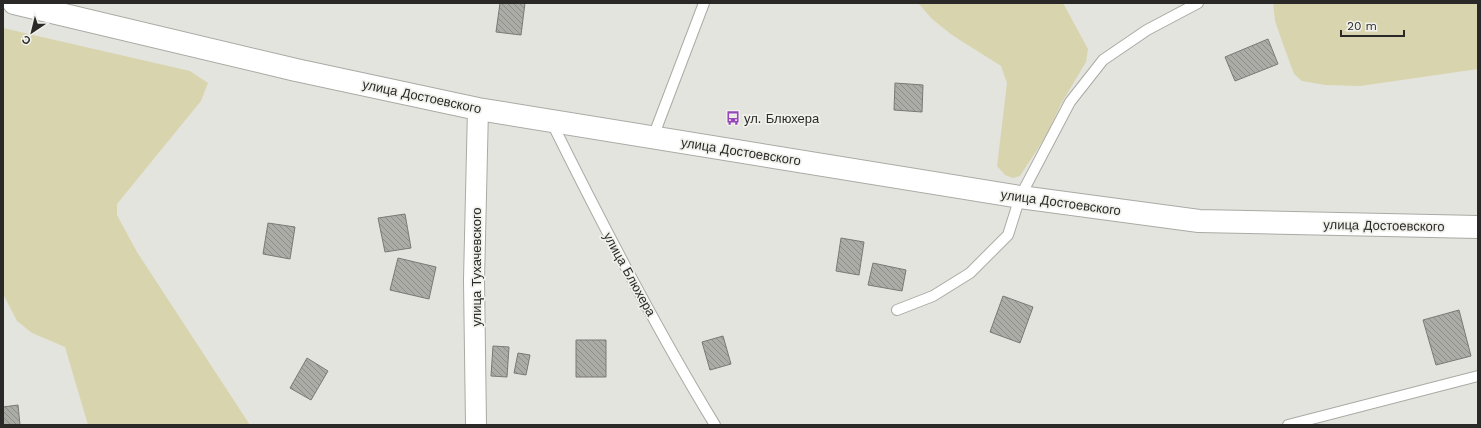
<svg xmlns="http://www.w3.org/2000/svg" width="1481" height="428" font-family="'Work Sans',sans-serif">
  <style>
    .grass { fill: #d8d5ae }
    .building { fill: url(#building-back-hatch); stroke: #7a7975 }
    .lines { fill: none; stroke-linecap: round; stroke-linejoin: round }
    .lane-casing { stroke: #aaaaa5; stroke-width: 12 }
    .street-casing { stroke: #aaaaa5; stroke-width: 22 }
    .secondary-casing { stroke: #aaaaa5; stroke-width: 24 }
    .lane { stroke: #fff; stroke-width: 10 }
    .street { stroke: #fff; stroke-width: 20 }
    .secondary { stroke: #fff; stroke-width: 22 }
    .labels { text-anchor: middle; stroke-width: 3.5; stroke-linejoin: round; paint-order: stroke }
    .street-label { font-size: 13px; fill: #2a2928; stroke: #f1f1ec }
    .poi-label { font-size: 13px; fill: #2a2928; stroke: #f1f1ec; text-anchor: start }
  </style>
  <defs>
    <pattern id="building-back-hatch" width="6" height="6" patternUnits="userSpaceOnUse"><rect width="6" height="6" fill="#acaca7"/><path d="M-1 5l2 2M0 0l6 6M5-1l2 2" fill="none" stroke="#8c8c88"/></pattern>
  </defs>
  <rect width="100%" height="100%" fill="#e4e4df"/>
  <!-- grass -->
  <path class="grass" d="M918 3H1063L1088 49 1086 62 1061 104 1046 136 1020 176 1013 178 1005 175 997 166 1007 83 1001 66 952 35 932 19Z
    M1273 3H1478V69L1360 86 1325 85 1302 81 1294 74 1284 47 1275 21Z
    M3 28 190 71 208 83 201 101 117 204V215L137 252 250 425H88L65 347 32 333 17 321 3 294Z"/>
  <!-- building -->
  <path class="building" d="M500 3H525L521 35 496 32Z
    M1268 39 1278 64 1235 81 1225 57Z
    M895 83 923 85 922 112 894 110Z
    M405 214 411 248 385 252 378 218Z
    M268 223 295 227 290 259 263 254Z
    M841 238 864 242 859 275 836 271Z
    M398 258 436 267 429 299 390 290Z
    M873 263 906 270 902 291 868 285Z
    M1003 296 1033 307 1020 343 990 332Z
    M1459 310 1471 356 1436 365 1423 320Z
    M723 336 731 364 710 370 702 342Z
    M576 340H606V377H576Z
    M493 346 509 347 507 377 491 376Z
    M518 353 530 355 526 375 514 373Z
    M307 358 328 371 311 400 290 388Z
    M18 405 20 425H3V407Z"/>
  <g class="lines">
    <defs>
      <path id="lane" d="M551 121C602 224 655 327 715 425
        M653 137 704 3
        M897 310 933 296 970 273 1008 235 1020 197 1070 102 1103 60 1147 30 1198 3
        M1288 425 1478 376"/>
      <path id="street" d="M476 425 474 280 478 109"/>
      <path id="secondary" d="M14 3 296 70 478 109 1020 197 1199 221 1478 227"/>
    </defs>
    <!-- lane casing -->
    <use href="#lane" class="lane-casing"/>
    <!-- street casing -->
    <use href="#street" class="street-casing"/>
    <!-- secondary casing -->
    <use href="#secondary" class="secondary-casing"/>
    <!-- lane -->
    <use href="#lane" class="lane"/>
    <!-- street -->
    <use href="#street" class="street"/>
    <!-- secondary -->
    <use href="#secondary" class="secondary"/>
  </g>
  <!-- icons -->
  <defs>
    <symbol id="bus-bare" viewBox="-9 -9 18 18"><path d="M-5-6H5V4H4V6H2V4H-2V6H-4V4H-5ZM-3.5-4V0h7V-4ZM-3.5 1.2v1.5H-2V1.2ZM2 1.2v1.5H3.5V1.2Z" fill="#9647b8" stroke="#f1f1ec" stroke-width="2.5" paint-order="stroke"/></symbol>
  </defs>
  <g fill-rule="evenodd">
    <use href="#bus-bare" x="723" y="108" width="20" height="20"/>
  </g>
  <g class="labels">
    <!-- street labels -->
    <g class="street-label">
      <text transform="translate(422 96) rotate(12)" y="5">улица Достоевского</text>
      <text transform="translate(741 151) rotate(9)" y="5">улица Достоевского</text>
      <text transform="translate(1061 202) rotate(8)" y="5">улица Достоевского</text>
      <text transform="translate(1384 225) rotate(1)" y="5">улица Достоевского</text>
      <text transform="translate(476 267) rotate(-90)" y="5">улица Тухачевского</text>
      <text transform="translate(630 274) rotate(61)" y="5">улица Блюхера</text>
    </g>
    <!-- poi labels -->
    <g class="poi-label">
      <text x="744" y="123">ул. Блюхера</text>
    </g>
  </g>
  <!-- border -->
  <rect width="1481" height="428" fill="none" stroke="#2a2928" stroke-width="8"/>
  <!-- north arrow -->
  <g transform="translate(32 32) rotate(215)" stroke="#f1f1ec" stroke-width="3" paint-order="stroke">
  <path d="M0-3L7 15L0 10L-7 15Z" fill="#2a2928"/>
  <text y="-6" font-size="11" font-weight="bold" text-anchor="middle" fill="#2a2928">С</text>
  </g>
  <!-- scale -->
  <path d="M1341 30v6h63v-6" fill="none" stroke="#2a2928" stroke-width="2"/>
  <text x="1347" y="30" font-size="12" fill="#2a2928" stroke="#f1f1ec" stroke-width="3" paint-order="stroke">20 m</text>
</svg>
